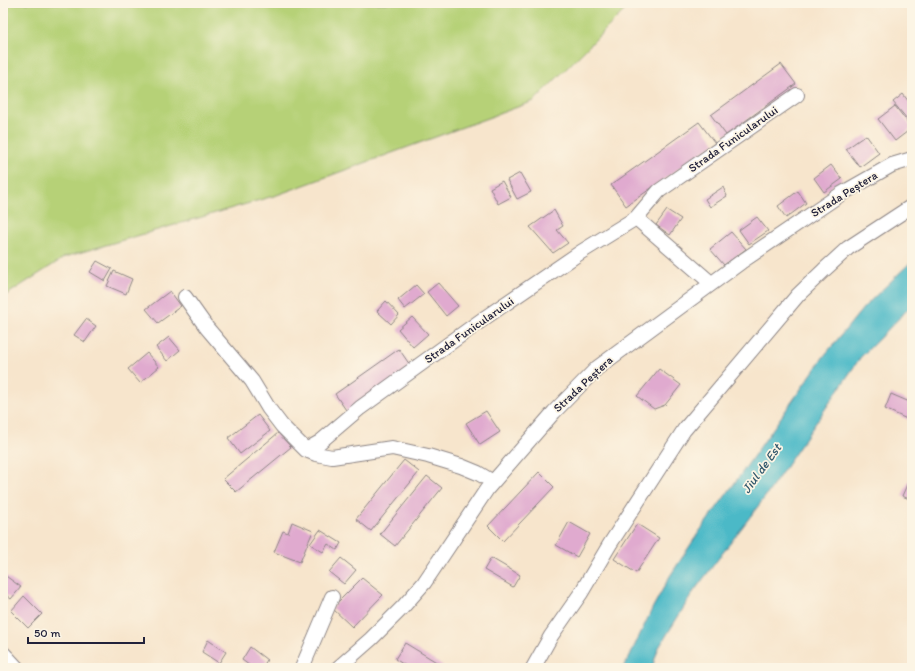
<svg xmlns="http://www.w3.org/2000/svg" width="915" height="671" font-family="Itim,sans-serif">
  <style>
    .green { fill: #b6d177; stroke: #6c7a59 }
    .water { fill: #4cb9c7; stroke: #376e81 }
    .building { fill: #e0aacf }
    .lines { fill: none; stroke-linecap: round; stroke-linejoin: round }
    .street-casing { stroke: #8c8484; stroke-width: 16 }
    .street { stroke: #fff; stroke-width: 14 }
    .labels { text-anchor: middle; stroke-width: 3.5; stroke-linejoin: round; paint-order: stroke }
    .street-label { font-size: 12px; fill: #22223b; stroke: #fcf5e5 }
    .water-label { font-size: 13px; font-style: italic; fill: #31576c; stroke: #fcf5e5 }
  </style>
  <rect width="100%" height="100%" fill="#fcf5e5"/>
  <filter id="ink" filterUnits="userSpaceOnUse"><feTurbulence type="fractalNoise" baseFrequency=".025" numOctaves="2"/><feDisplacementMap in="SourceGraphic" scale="8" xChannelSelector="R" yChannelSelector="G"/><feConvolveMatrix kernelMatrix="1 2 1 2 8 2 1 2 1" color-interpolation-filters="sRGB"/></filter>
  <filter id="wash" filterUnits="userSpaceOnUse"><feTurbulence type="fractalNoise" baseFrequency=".012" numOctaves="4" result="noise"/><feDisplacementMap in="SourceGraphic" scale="16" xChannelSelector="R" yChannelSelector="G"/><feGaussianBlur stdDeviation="0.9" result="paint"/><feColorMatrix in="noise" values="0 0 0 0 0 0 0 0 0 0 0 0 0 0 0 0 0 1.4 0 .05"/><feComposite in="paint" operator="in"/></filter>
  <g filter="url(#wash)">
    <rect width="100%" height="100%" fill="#f7e5cc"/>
    <!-- green -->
    <path class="green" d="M3 3H632L534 101 277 195 65 257 3 297Z"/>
    <!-- water -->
    <path class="water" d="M912 261V305L860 358 768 493 694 591 658 649 652 668H624L653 607 670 576 699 532 734 484 824 356 864 307Z"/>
    <g id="blocks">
      <!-- building -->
      <path class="building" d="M781 64 796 84 726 135 711 115Z
        M903 94 912 106V125L893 102Z
        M895 106 912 128 895 141 878 119Z
        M699 122 715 143 626 206 611 185Z
        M866 135 879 153 860 167 846 149Z
        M831 165 842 179 824 192 814 178Z
        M520 173 531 192 517 199 507 180Z
        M502 181 511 197 498 204 490 188Z
        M723 187 727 196 710 207 705 199Z
        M798 191 806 203 786 218 778 206Z
        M554 210 563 226 557 230 568 243 553 253 530 227Z
        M667 210 681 219 670 235 656 225Z
        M757 217 768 231 749 244 739 230Z
        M731 232 746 249 724 265 710 249Z
        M97 261 112 269 105 281 90 272Z
        M114 271 132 279 126 294 107 286Z
        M438 283 458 306 446 316 427 292Z
        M416 285 424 294 405 309 398 300Z
        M170 291 181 306 158 323 146 309Z
        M386 301 399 315 391 324 377 311Z
        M412 317 428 334 413 347 398 329Z
        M86 319 96 326 85 342 74 335Z
        M169 337 180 350 167 361 156 347Z
        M399 349 412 368 348 413 335 394Z
        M147 353 159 367 140 383 128 369Z
        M659 369 681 385 665 405 654 409 637 396Z
        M891 394 912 403V412L909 420 885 409Z
        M486 411 500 432 480 445 466 423Z
        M258 415 270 431 240 454 228 438Z
        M278 433 291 447 236 492 223 479Z
        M404 460 419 472 371 531 356 519Z
        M539 472 554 487 503 541 488 526Z
        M427 476 442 488 395 546 380 534Z
        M909 480 912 481V500L902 496Z
        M292 522 313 531 300 562 274 552 283 531 288 533Z
        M569 522 590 534 577 557 556 545Z
        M637 524 659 538 636 573 614 559Z
        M320 530 341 543 337 550 328 544 323 552 310 544Z
        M341 558 356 570 344 584 329 572Z
        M491 558 520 575 513 587 484 570Z
        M3 574 21 587 11 599 3 593Z
        M362 578 383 595 352 627 332 608Z
        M24 596 42 614 28 628 11 611Z
        M208 640 226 652 219 663 202 652Z
        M405 643 443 666 442 668H409L395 659Z
        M250 647 267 660 262 668H253L242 660Z"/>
    </g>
  </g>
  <g filter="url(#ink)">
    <use href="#blocks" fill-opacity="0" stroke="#8c8484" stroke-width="1"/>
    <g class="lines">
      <defs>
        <path id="street" d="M636 218 711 283
          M185 297 207 328 252 381 269 409 282 426 306 450 316 454 332 457 392 448 428 456 461 466 478 473 493 482
          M306 450 320 442 360 408 486 317 581 252 636 218 659 191 797 95
          M3 653 17 668
          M302 668 332 597
          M338 668 371 639 402 608 424 583 487 489 554 412 597 368 741 262 841 194 892 165 912 159
          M533 668 551 636 581 593 610 544 684 430 798 295 824 270 848 248 912 206"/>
      </defs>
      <!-- street casing -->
      <use href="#street" class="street-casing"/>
      <!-- street -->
      <use href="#street" class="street"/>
    </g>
  </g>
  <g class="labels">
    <!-- street labels -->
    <g class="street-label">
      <text transform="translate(733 139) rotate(-35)" y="4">Strada Funicularului</text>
      <text transform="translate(844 194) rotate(-32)" y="4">Strada Peștera</text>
      <text transform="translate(469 330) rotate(-35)" y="4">Strada Funicularului</text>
      <text transform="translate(583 384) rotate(-43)" y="4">Strada Peștera</text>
    </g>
    <!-- water labels -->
    <g class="water-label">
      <text transform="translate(761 468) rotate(-54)" y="5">Jiul de Est</text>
    </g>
  </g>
  <!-- margin -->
  <rect width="915" height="671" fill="none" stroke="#fcf5e5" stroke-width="16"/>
  <!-- scale -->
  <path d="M28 637v6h116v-6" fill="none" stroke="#22223b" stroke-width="2"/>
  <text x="34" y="637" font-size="12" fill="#22223b" stroke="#fcf5e5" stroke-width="3" paint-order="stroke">50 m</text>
</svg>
